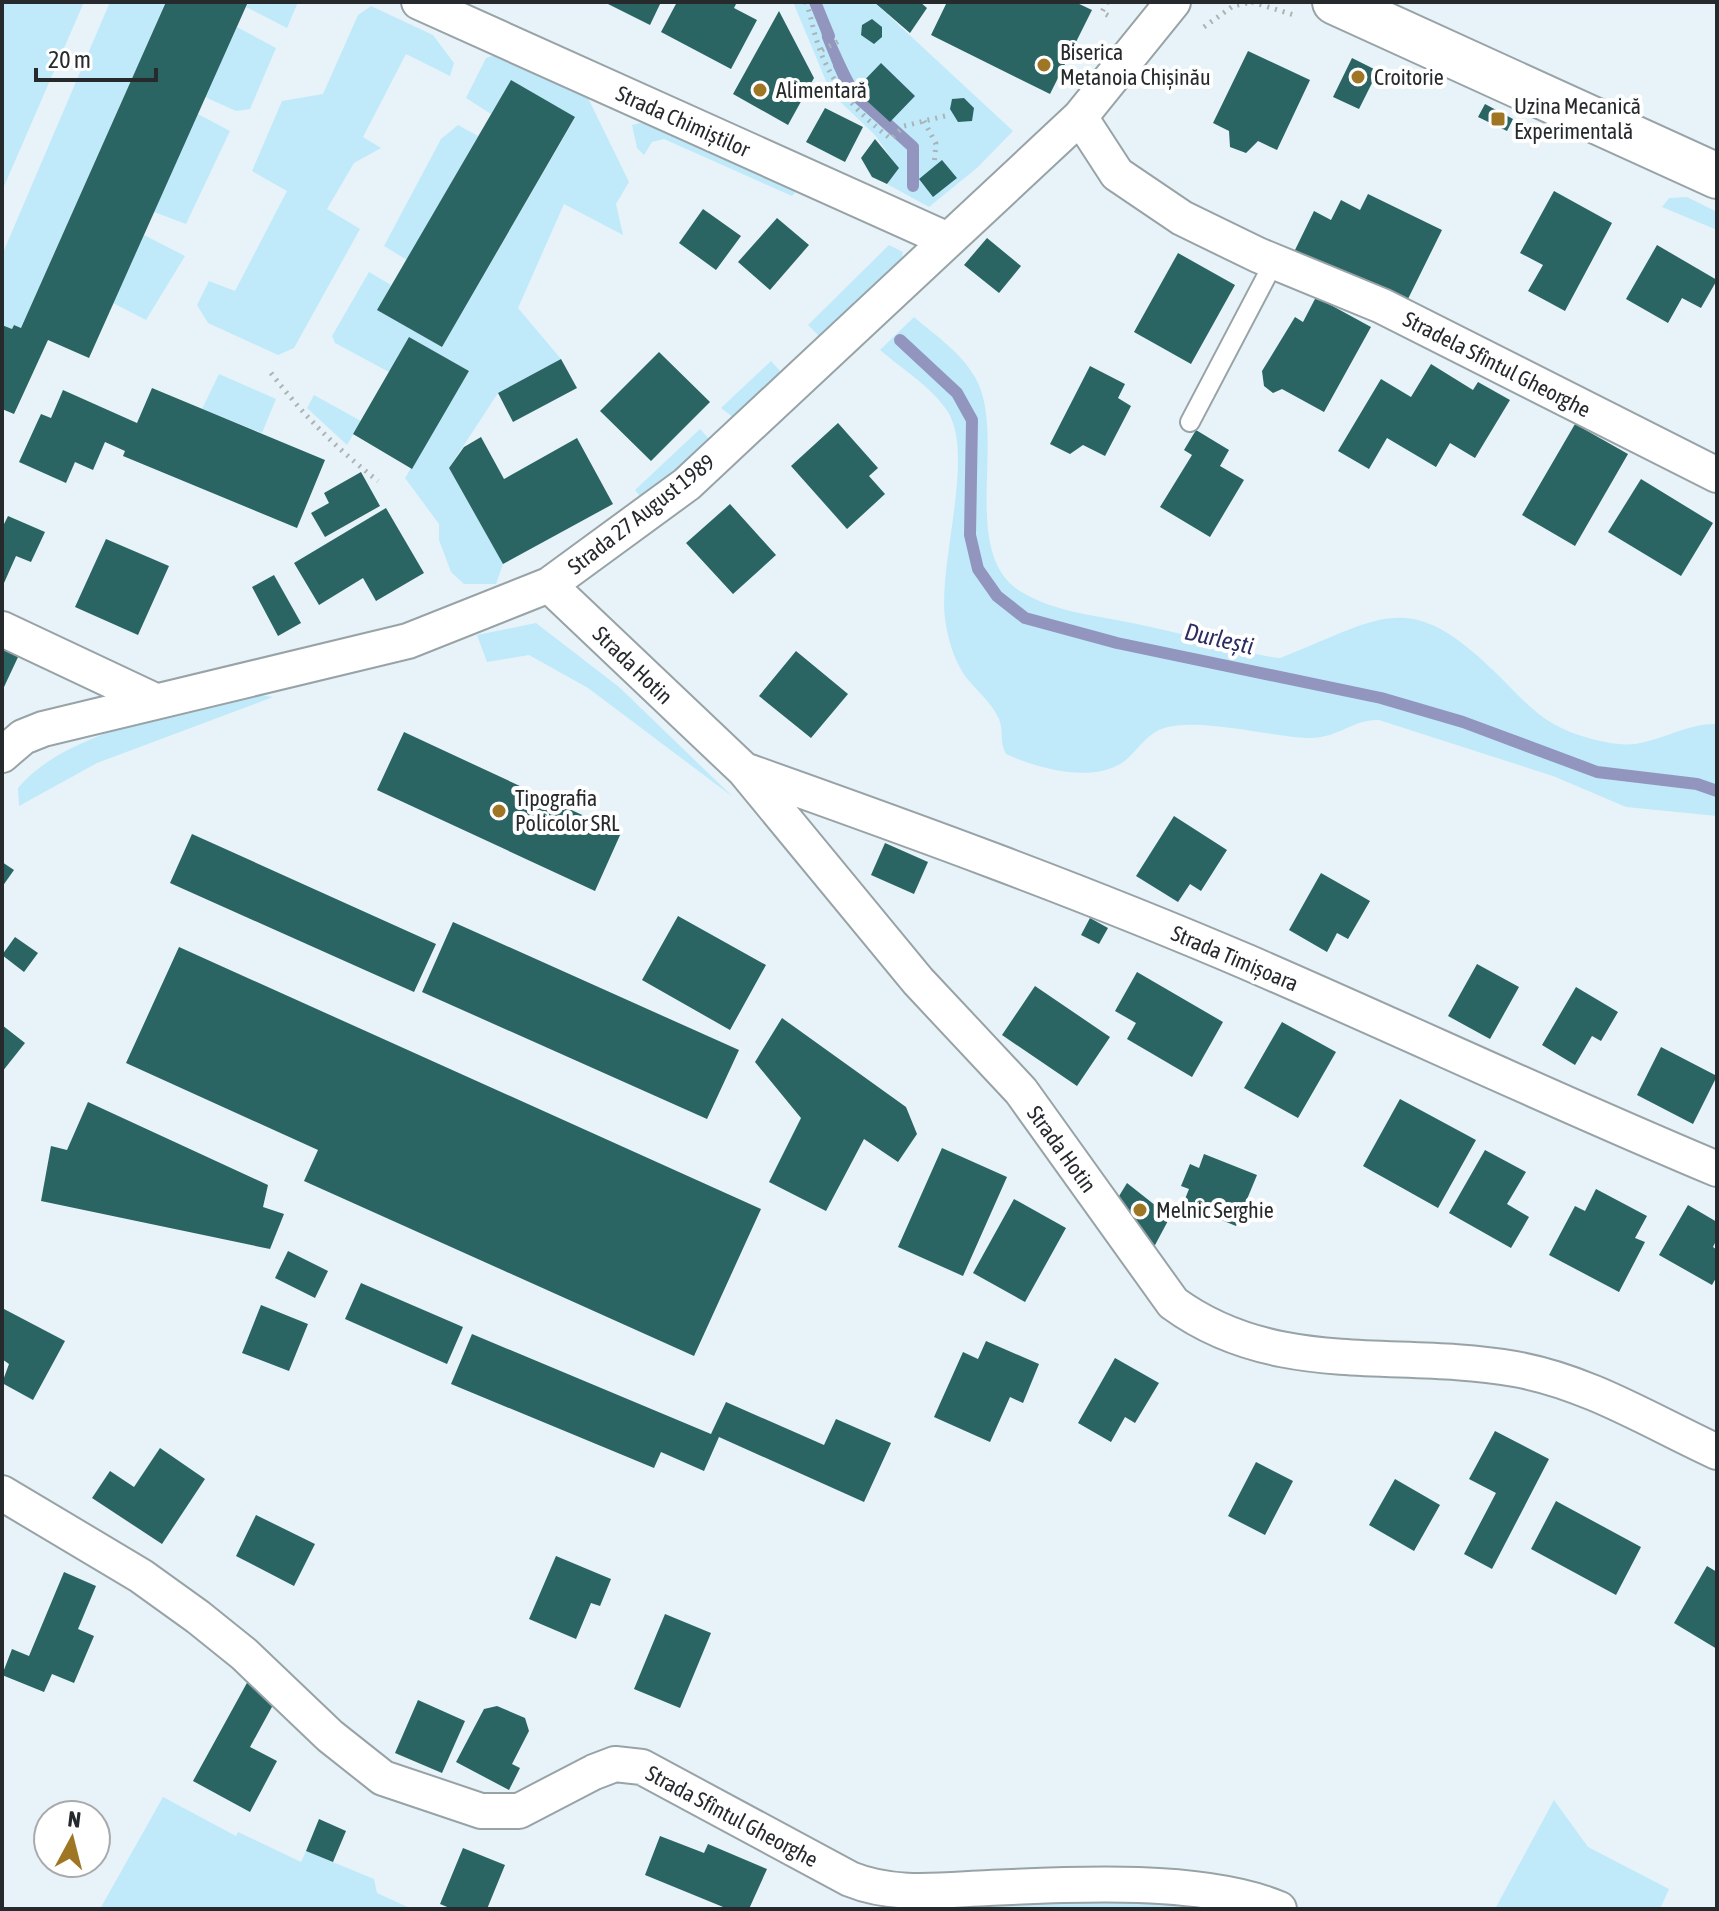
<svg xmlns="http://www.w3.org/2000/svg" width="1719" height="1911" font-family="'Asap Condensed',sans-serif">
  <style>
    .green { fill: #c0eafa }
    .water { fill: #9296bf }
    .lines { fill: none; stroke-linecap: round; stroke-linejoin: round }
    .stream { stroke: #9296bf; stroke-width: 12 }
    .building { fill: #2a6564 }
    .service-casing { stroke: #98a3a7; stroke-width: 22 }
    .minor-casing { stroke: #98a3a7; stroke-width: 38 }
    .primary-casing { stroke: #98a3a7; stroke-width: 48 }
    .path { stroke: #aab3b7; stroke-width: 5; stroke-dasharray: 2 6; stroke-linecap: butt }
    .service { stroke: #fff; stroke-width: 18 }
    .minor { stroke: #fff; stroke-width: 34 }
    .primary { stroke: #fff; stroke-width: 44 }
    .poi-dot { fill: #9e7624; stroke: #fff; stroke-width: 3 }
    .labels { text-anchor: middle; stroke-width: 8; stroke-linejoin: round; paint-order: stroke }
    .poi-label { font-size: 22px; fill: #262a2c; stroke: #fff; text-anchor: start }
    .street-label { font-size: 22px; fill: #262a2c; stroke: #fff }
    .water-label { font-size: 24px; font-style: italic; fill: #2d2d62; stroke: #fff }
  </style>
  <rect width="100%" height="100%" fill="#e7f3f8"/>
  <!-- green -->
  <path class="green" d="M2 2H84L2 191Z
    M110 2H166L21 328 14 325 12 329 2 325V255Z
    M248 2H298L287 28 246 7Z
    M793 2H874L1013 131 978 167 929 207 887 184 898 168 875 135 831 93Z
    M371 6 433 35 454 63 450 76 406 54 363 137 381 148 354 163 327 209 360 229 294 348 278 355 208 323 197 305 209 281 235 291 287 191 252 171 282 101 323 94 358 15Z
    M237 27 276 48 250 109 236 111 205 97Z
    M495 55 586 94 629 182 616 204 623 235 564 204 518 308 561 359 498 393 449 468 503 564 496 584H464L451 572 439 540V524L405 478 469 371 409 337 389 372 335 343 332 336 369 272 391 285 378 310 442 347 575 118 511 80 491 114 466 98 486 58Z
    M198 114 230 131 186 224 154 212Z
    M640 123 661 126 799 188 792 196 664 139 652 142 644 155 637 148 632 125Z
    M458 125 478 136 407 260 384 246 441 139Z
    M1687 197 1717 212V230L1662 207 1669 198Z
    M144 235 185 256 146 320 113 303Z
    M889 245 903 252 900 267 822 339 808 325Z
    M914 317C936 336 965 355 978 383 1005 441 960 553 1020 591 1055 613 1097 615 1137 624 1163 630 1189 635 1214 642 1236 648 1257 656 1280 658 1387 616 1409 586 1502 679 1523 700 1540 720 1568 731 1588 739 1620 748 1640 743 1666 738 1690 723 1717 724V816L1626 807 1553 776 1379 720C1353 719 1339 738 1310 738 1270 737 1201 717 1164 728 1148 733 1139 748 1127 759 1097 785 1039 769 1006 754 999 741 1004 732 999 719 992 703 976 690 965 676 954 660 947 637 945 618 938 563 975 456 948 412 932 387 902 369 880 350Z
    M771 361 782 373 734 418 721 408Z
    M219 374 276 399 262 433 202 409Z
    M314 395 361 421 347 445 307 408Z
    M700 429 711 441 643 500 635 490Z
    M536 623 619 687 733 797 588 688 529 655 487 662 477 635Z
    M253 694 273 697 97 763 19 806 18 788C66 730 183 712 253 694Z
    M163 1797 236 1836 238 1832 301 1862 306 1851 374 1879 377 1893 412 1909H100Z
    M1554 1800 1588 1847 1669 1889 1660 1909H1495Z
    M1050 1895 1251 1909H887L884 1902Z"/>
  <!-- water -->
  <path class="water" d="M826 21 850 74 839 80 822 38 821 24Z"/>
  <g class="lines">
    <!-- stream -->
    <path class="stream" d="M815 2 829 36
      M839 65 854 94 913 147V186
      M900 340 957 393 972 420 970 535 978 569 997 596 1025 618 1117 643 1381 698 1463 722 1597 772 1697 784 1717 791"/>
  </g>
  <!-- building -->
  <path class="building" d="M166 2H248L89 358 48 340 14 414 2 409V325L12 329 14 325 21 328Z
    M604 2H661L650 25Z
    M677 2H737L734 8 757 20 731 69 661 32Z
    M874 2H920L927 8 910 33Z
    M947 2H1075L1092 10 1050 94 931 35Z
    M779 11 814 78 788 125 733 94Z
    M872 19 882 27V37L874 44 861 35 862 25Z
    M1248 51 1310 80 1277 150 1258 141 1246 153 1230 147 1229 131 1213 123Z
    M1352 58 1378 71 1359 109 1333 97Z
    M881 63 915 96 890 122 855 90Z
    M511 80 575 117 442 347 377 310Z
    M964 98 974 108 972 121 958 122 950 109 952 99Z
    M1485 104 1513 119 1507 131 1478 117Z
    M825 108 863 127 845 162 806 142Z
    M875 139 899 168 887 184 872 177 861 158Z
    M942 160 957 178 933 197 919 179Z
    M1554 191 1612 223 1565 311 1528 291 1543 265 1520 253Z
    M1368 194 1442 230 1405 305 1295 250 1314 211 1331 220 1341 200 1360 210Z
    M703 209 741 236 716 270 679 243Z
    M777 218 809 245 770 290 738 262Z
    M987 238 1021 266 999 293 964 265Z
    M1657 245 1717 280 1701 308 1682 298 1668 323 1626 299Z
    M1178 253 1235 285 1191 364 1134 332Z
    M1316 297 1371 327 1324 412 1282 389 1273 393 1264 386 1262 371 1295 317 1303 322Z
    M409 337 469 371 412 469 353 434Z
    M659 352 710 402 651 461 600 411Z
    M561 359 577 388 513 422 498 393Z
    M1431 364 1473 390 1478 382 1510 400 1475 458 1450 443 1436 467 1387 438 1369 469 1338 451 1381 379 1411 397Z
    M1090 366 1125 384 1118 398 1131 406 1105 456 1083 445 1070 454 1050 444Z
    M152 388 325 460 297 528 123 456 125 451 105 442 93 470 75 462 66 483 19 462 41 414 51 418 63 390 137 423Z
    M838 423 878 468 869 476 885 494 847 529 791 466Z
    M1575 424 1628 454 1575 546 1522 515Z
    M1196 430 1229 450 1220 466 1244 480 1210 537 1160 507 1192 455 1184 450Z
    M481 437 504 479 577 438 613 504 503 564 449 468 464 447Z
    M361 472 380 506 325 537 311 513 329 503 324 493Z
    M1641 479 1713 523 1681 576 1608 532Z
    M730 504 776 555 733 594 686 543Z
    M386 508 424 573 376 601 363 578 319 605 294 563Z
    M8 516 45 532 31 562 16 556 4 583 2 528Z
    M106 539 169 566 138 635 75 607Z
    M274 575 301 623 278 636 252 587Z
    M2 647 19 655 4 687 2 686Z
    M796 651 848 694 811 738 759 696Z
    M404 732 621 833 595 891 377 790Z
    M1174 816 1227 850 1201 891 1190 884 1178 902 1136 876Z
    M192 834 436 944 414 992 170 883Z
    M885 843 928 862 914 894 871 875Z
    M2 862 14 870 2 887Z
    M1321 873 1370 901 1348 939 1337 933 1327 952 1289 930Z
    M678 916 766 965 730 1030 642 980Z
    M1090 918 1108 928 1099 944 1081 935Z
    M453 922 739 1050 707 1119 422 992Z
    M15 937 38 953 24 972 2 955Z
    M179 947 761 1209 694 1356 304 1181 318 1150 126 1063Z
    M1477 964 1519 987 1490 1039 1448 1016Z
    M1137 972 1223 1022 1192 1077 1127 1039 1136 1023 1115 1011Z
    M1035 986 1110 1037 1077 1086 1002 1035Z
    M1576 987 1618 1012 1601 1041 1592 1036 1575 1065 1542 1045Z
    M782 1018 906 1107 917 1134 898 1162 864 1139 826 1211 769 1182 801 1118 755 1062Z
    M1282 1022 1336 1052 1298 1118 1244 1088Z
    M2 1025 25 1043 2 1072Z
    M1661 1047 1717 1076 1693 1124 1637 1095Z
    M1400 1099 1476 1140 1438 1208 1363 1166Z
    M88 1102 268 1185 263 1207 284 1214 270 1249 41 1201 51 1146 67 1150Z
    M942 1148 1007 1177 963 1276 898 1247Z
    M1485 1150 1526 1172 1507 1204 1529 1217 1511 1248 1449 1213Z
    M1204 1154 1257 1175 1236 1226 1183 1204 1189 1189 1181 1186 1190 1164 1199 1168Z
    M1127 1183 1170 1217 1154 1247 1116 1201Z
    M1596 1189 1647 1216 1635 1238 1645 1242 1619 1292 1549 1255 1575 1206 1585 1211Z
    M1014 1199 1066 1228 1025 1302 973 1273Z
    M1688 1205 1717 1222V1239L1713 1247 1717 1250V1276L1712 1285 1659 1255Z
    M288 1251 328 1271 315 1298 275 1278Z
    M361 1283 463 1327 447 1364 345 1319Z
    M261 1305 308 1324 289 1371 242 1353Z
    M4 1309 65 1341 33 1400 2 1383 9 1364 2 1359Z
    M472 1334 711 1434 726 1402 824 1445 836 1419 891 1443 864 1502 719 1437 704 1471 661 1452 654 1468 451 1384Z
    M986 1341 1039 1364 1023 1403 1010 1397 990 1442 934 1417 963 1352 978 1359Z
    M1115 1358 1159 1383 1135 1423 1125 1417 1111 1442 1078 1423Z
    M1495 1431 1549 1459 1492 1569 1464 1554 1496 1493 1469 1479Z
    M160 1448 205 1479 162 1544 92 1498 110 1471 134 1487Z
    M1256 1462 1293 1481 1265 1535 1228 1516Z
    M1395 1479 1440 1505 1414 1551 1369 1525Z
    M1556 1501 1641 1547 1616 1595 1531 1549Z
    M256 1515 315 1544 294 1586 236 1556Z
    M556 1556 611 1579 600 1606 591 1603 576 1639 529 1619Z
    M1707 1566 1717 1572V1649L1674 1623Z
    M64 1572 96 1586 78 1629 94 1636 74 1683 52 1674 44 1692 2 1675 12 1649 29 1656Z
    M665 1614 711 1633 680 1708 634 1689Z
    M248 1681 273 1705 250 1747 277 1761 250 1812 193 1781Z
    M418 1700 465 1721 442 1773 395 1753Z
    M497 1706 525 1718 529 1731 512 1764 520 1768 509 1790 456 1762 484 1709Z
    M319 1819 346 1831 333 1862 306 1851Z
    M660 1836 704 1853 708 1844 767 1869 749 1909H728L645 1875Z
    M463 1848 505 1865 487 1909H452L440 1904Z"/>
  <g class="lines">
    <defs>
      <path id="service" d="M1190 422 1274 262"/>
      <path id="minor" d="M419 2 948 240
        M1080 117 1117 174 1182 218 1258 255 1382 306 1717 475
        M549 585 744 770 918 981 1021 1091 1173 1303C1277 1379 1397 1348 1515 1369 1588 1382 1650 1421 1717 1452
        M2 629 155 701
        M2 755 23 737 43 729 408 641 549 585 687 484 1080 117 1173 2
        M744 770C913 830 1081 891 1247 962 1404 1030 1559 1103 1717 1169
        M2 1493 141 1576 198 1617 244 1654 330 1736 383 1778 481 1811H519L594 1772 615 1764 642 1767 850 1879C894 1897 942 1890 989 1888 1071 1884 1204 1877 1279 1909"/>
      <path id="primary" d="M1335 2 1717 176"/>
    </defs>
    <!-- service casing -->
    <use href="#service" class="service-casing"/>
    <!-- minor casing -->
    <use href="#minor" class="minor-casing"/>
    <!-- primary casing -->
    <use href="#primary" class="primary-casing"/>
    <!-- path -->
    <path class="path" d="M806 2C811 15 812 26 816 38 828 81 857 113 891 139L904 126 949 115
      M1107 2 1102 12 1112 18
      M1252 2 1294 15
      M1204 27 1233 6 1252 2
      M822 50 841 40
      M924 121 936 144 934 165
      M271 373C303 415 336 448 378 481"/>
    <!-- service -->
    <use href="#service" class="service"/>
    <!-- minor -->
    <use href="#minor" class="minor"/>
    <!-- primary -->
    <use href="#primary" class="primary"/>
  </g>
  <!-- markers -->
  <g class="poi-dot">
    <circle cx="1044" cy="65" r="8"/>
    <circle cx="1358" cy="77" r="8"/>
    <circle cx="760" cy="90" r="8"/>
    <rect x="1490" y="111" width="16" height="16" rx="4"/>
    <circle cx="499" cy="811" r="8"/>
    <circle cx="1140" cy="1210" r="8"/>
  </g>
  <g class="labels">
    <!-- poi labels -->
    <g class="poi-label">
      <text x="1060" y="60">Biserica<tspan x="1060" dy="25">Metanoia Chișinău</tspan></text>
      <text x="1374" y="85">Croitorie</text>
      <text x="776" y="98">Alimentară</text>
      <text x="1514" y="114">Uzina Mecanică<tspan x="1514" dy="25">Experimentală</tspan></text>
      <text x="515" y="806">Tipografia<tspan x="515" dy="25">Policolor SRL</tspan></text>
      <text x="1156" y="1218">Melnic Serghie</text>
    </g>
    <!-- street labels -->
    <g class="street-label">
      <text transform="translate(683 121) rotate(24)" y="8">Strada Chimiștilor</text>
      <text transform="translate(1497 364) rotate(27)" y="8">Stradela Sfîntul Gheorghe</text>
      <text transform="translate(641 514) rotate(-38)" y="8">Strada 27 August 1989</text>
      <text transform="translate(633 665) rotate(44)" y="8">Strada Hotin</text>
      <text transform="translate(1235 958) rotate(23)" y="8">Strada Timișoara</text>
      <text transform="translate(1062 1149) rotate(54)" y="8">Strada Hotin</text>
      <text transform="translate(732 1816) rotate(28)" y="8">Strada Sfîntul Gheorghe</text>
    </g>
    <!-- water labels -->
    <g class="water-label">
      <text transform="translate(1219 639) rotate(13)" y="8">Durlești</text>
    </g>
  </g>
  <!-- border -->
  <rect width="1719" height="1911" fill="none" stroke="#262a2c" stroke-width="8"/>
  <!-- north arrow -->
  <g transform="translate(72 1839) rotate(7)"><circle r="38" fill="#ffffff" stroke="#a8aaab" stroke-width="2"/>
  <path d="M0-6L14 30L0 20L-14 30Z" fill="#9e7624"/>
  <text y="-12" font-size="22" font-weight="bold" text-anchor="middle" fill="#262a2c">N</text>
  </g>
  <!-- scale -->
  <path d="M36 68v12h120v-12" fill="none" stroke="#262a2c" stroke-width="4"/>
  <text x="48" y="68" font-size="24" fill="#262a2c" stroke="#ffffff" stroke-width="6" paint-order="stroke">20 m</text>
</svg>
